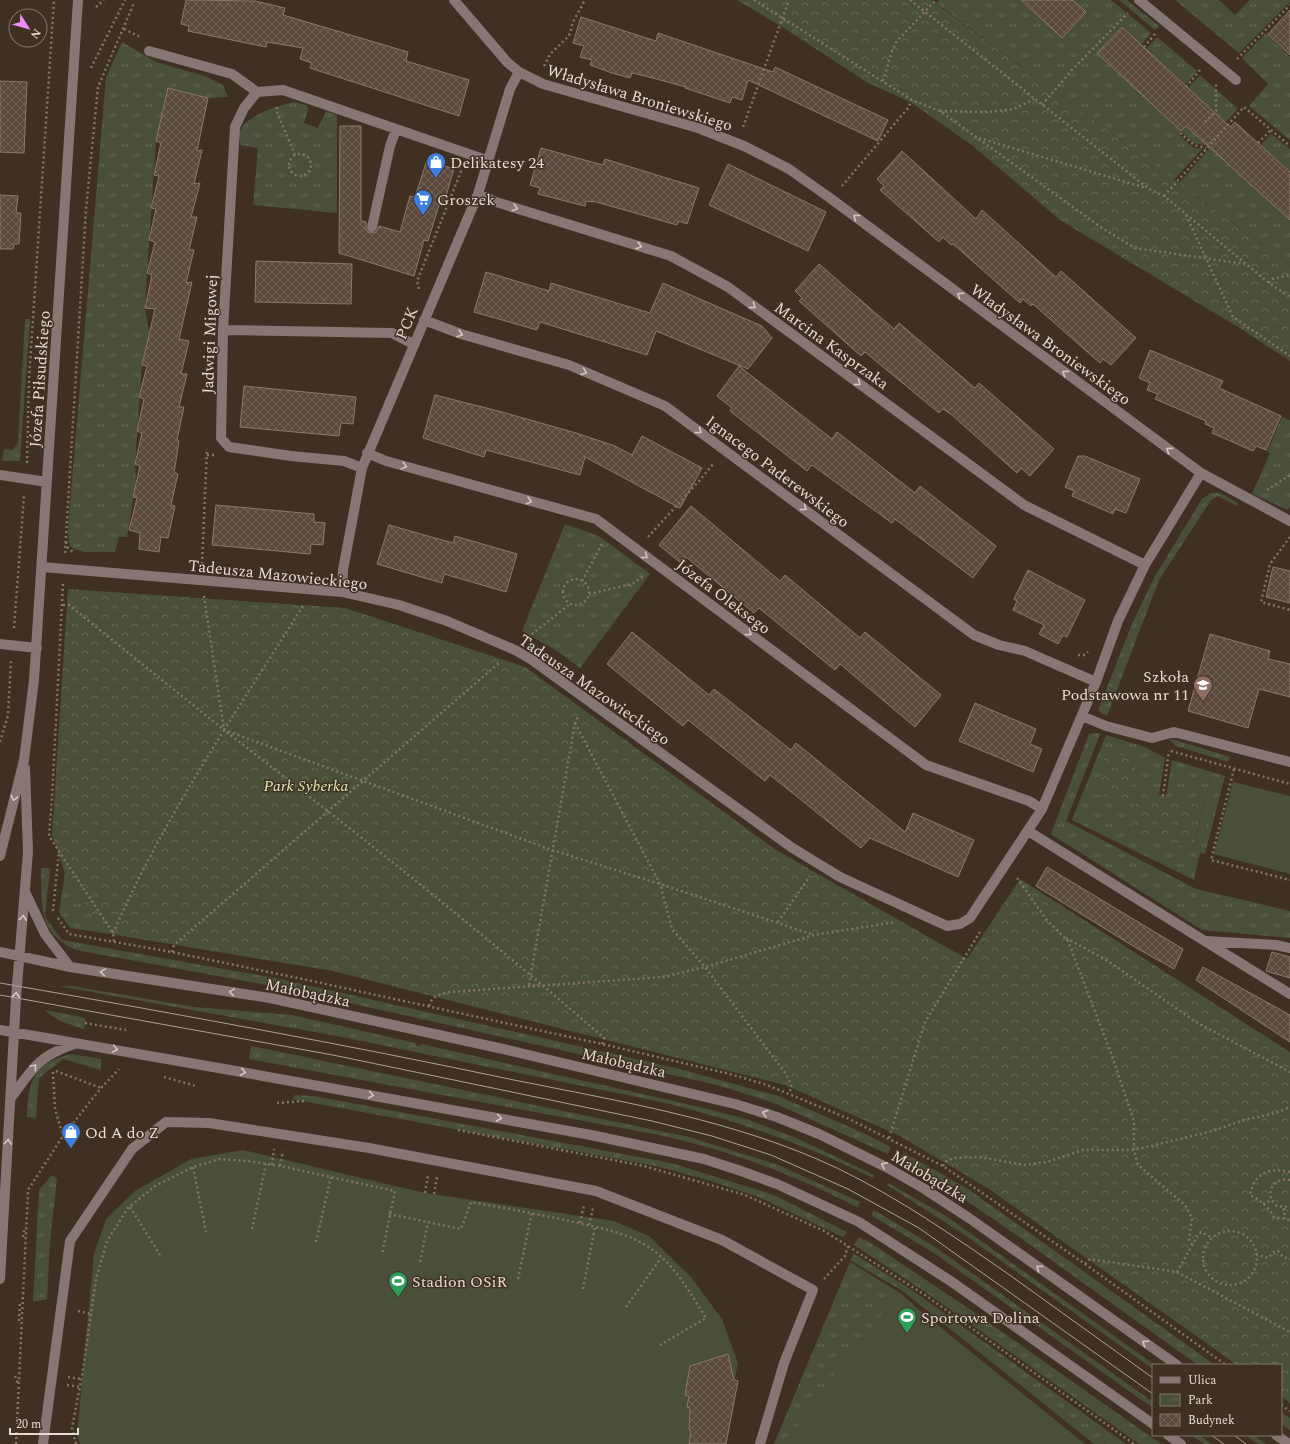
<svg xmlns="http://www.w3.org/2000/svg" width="1290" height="1444" font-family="Spectral,serif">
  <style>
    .grass { fill: url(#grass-tufts) }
    .park { fill: url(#park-crowns) }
    .garden { fill: #4a4f3a }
    .building { fill: url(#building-cross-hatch); stroke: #8c796b }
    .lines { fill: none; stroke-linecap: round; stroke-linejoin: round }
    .path { stroke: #83756b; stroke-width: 2.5; stroke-dasharray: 2 3; stroke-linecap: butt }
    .minor { stroke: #867674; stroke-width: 10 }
    .tram { stroke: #ada198; stroke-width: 1 }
    .oneway { stroke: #d3c7c1 }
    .labels { text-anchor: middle; stroke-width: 3; stroke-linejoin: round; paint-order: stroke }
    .street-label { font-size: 16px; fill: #e6dbd4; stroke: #403024 }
    .poi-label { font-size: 16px; fill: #e6dbd4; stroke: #403024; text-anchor: start }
    .park-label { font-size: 16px; font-style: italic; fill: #dbe9b1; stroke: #403024 }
  </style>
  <defs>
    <pattern id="grass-tufts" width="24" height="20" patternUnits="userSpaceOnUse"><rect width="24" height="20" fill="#4a4f3a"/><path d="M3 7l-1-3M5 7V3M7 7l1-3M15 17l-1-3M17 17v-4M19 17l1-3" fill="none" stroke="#646856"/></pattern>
    <pattern id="park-crowns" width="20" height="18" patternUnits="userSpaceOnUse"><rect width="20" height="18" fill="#4a4f3a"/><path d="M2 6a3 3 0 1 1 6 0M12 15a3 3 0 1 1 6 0" fill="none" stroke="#646856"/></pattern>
    <pattern id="building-cross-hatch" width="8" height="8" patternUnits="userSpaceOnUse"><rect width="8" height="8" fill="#5b4a3d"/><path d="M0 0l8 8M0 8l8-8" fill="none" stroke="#736458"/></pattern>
  </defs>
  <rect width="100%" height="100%" fill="#403024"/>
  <!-- grass -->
  <path class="grass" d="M939 0H1020L1062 38 1086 12 1074 0H1111L1151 33 1141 45 1122 26 1097 53 1181 131 1178 134 1192 147 1202 149 1174 180 936 3Z
    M1119 0H1127L1159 26 1155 30Z
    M1175 0H1219L1235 15 1250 0H1290V2L1239 53Z
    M1266 33 1290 57V140L1249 106 1268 84 1242 58Z
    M1157 37 1197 71 1185 85 1146 49Z
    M122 42 156 62 205 76 223 85 228 97 208 98 168 88 156 141 147 273 145 308 149 332 142 365 135 464 136 481 127 537H119L115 552H84L72 548 69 543 68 528 106 77Z
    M1200 75 1238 109 1205 145 1193 143 1181 132 1206 105 1188 88Z
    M294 102 307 105 308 110 304 123 318 128 326 111 337 115V213L253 205 258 148 241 145C228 120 277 106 294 102Z
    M1271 134 1290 149V171L1261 145Z
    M1210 148 1290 220V265L1179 183Z
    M25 319H30L20 461H2L4 449 13 450 18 443Z
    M1282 417 1290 420V507L1288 510 1252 494 1270 453 1267 452Z
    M1211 493H1220L1238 503 1237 506 1218 496 1211 500 1159 580 1107 716 1104 715 1098 710 1132 624 1154 578 1202 499Z
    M565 524 599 536 650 574 580 668 557 651 522 631Z
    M1096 733 1100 734 1066 821 1196 889 1290 911V938L1202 930 1051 834 1089 734Z
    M1106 735 1145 747 1165 758 1159 795 1139 790 1129 833 1200 850 1210 779 1203 806 1166 797 1172 760 1225 776 1205 854 1200 853 1194 880 1072 820Z
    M1168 738 1230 757 1228 762 1176 746Z
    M41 868H50L45 917 62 940 280 979 680 1069 778 1096 861 1132 891 1147 888 1154 774 1103 717 1085 278 987 76 950C37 933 42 905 41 868Z
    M65 873 104 933 70 928 59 912Z
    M59 986H72L194 1007 292 1015 416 1043 415 1045 421 1046V1044L700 1107 749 1120 794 1137 874 1175 873 1178C806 1145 738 1121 666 1103L337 1036Z
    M44 1010 82 1017 86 1019 84 1029 60 1021Z
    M251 1046 689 1137 778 1165 860 1202 857 1207C791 1173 731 1151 659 1135L249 1059Z
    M71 1054 101 1059V1070L63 1059 39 1078 36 1118 27 1117C29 1080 32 1064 71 1054Z
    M295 1095 314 1096 671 1163 774 1195 847 1232 843 1237 761 1198 711 1181 656 1166 292 1099Z
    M905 1153 968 1189 1215 1365H1198L1005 1227 940 1183 900 1161V1157Z
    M52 1175 57 1179 50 1242 47 1299 33 1302 39 1190Z
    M888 1183 946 1216 1155 1365H1153V1369L962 1233 887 1185Z
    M874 1210 935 1247 1153 1402V1408L934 1253 871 1215Z
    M859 1237 871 1243 978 1315 1161 1444H1139L937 1300 854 1245Z
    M854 1254 909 1288 1126 1444H1094L904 1292 850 1260Z
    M850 1262 900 1293 914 1305 804 1444H774Z
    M1281 1412 1290 1418V1430L1281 1424Z
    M1191 1435H1199L1212 1444H1204Z
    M1246 1435H1254L1266 1444H1258Z"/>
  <!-- park -->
  <path class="park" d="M737 0H931L1290 265V361L1243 330 1060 220 973 146 912 103 868 83 784 28Z
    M68 589 345 608 525 667 776 850 967 959 1020 879 1290 1052V1403L1281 1396V1365H1237L989 1189 900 1136 785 1085 333 971 104 933 65 873 52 835Z
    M1106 750 1137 760 1127 802 1096 794Z
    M1139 790 1203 806 1193 849 1129 833Z"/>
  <!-- garden -->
  <path class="garden" d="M1210 778 1217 780 1200 850 1193 849Z
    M1233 782 1290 796V874L1214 854Z
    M243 1150 425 1193 614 1221 649 1236 691 1277 722 1319 738 1363 721 1444H80L77 1435 94 1254 106 1219 135 1191 191 1159Z
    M898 1293 1085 1444H786L835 1375Z"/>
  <!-- building -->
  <path class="building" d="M186 0 255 1 285 8 283 15 408 52 406 61 469 80 459 116 310 68 312 63 300 59 303 48 267 42 266 47 188 31 189 26 181 24Z
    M1021 0H1073L1086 12 1062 38Z
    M1290 10V55L1268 34Z
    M581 17 656 41 658 33 773 72 775 67 888 120 878 141 748 80 742 100 732 97 730 103 685 88 686 87 645 76 632 73 630 78 612 73 590 65 592 60 580 57 584 46 573 43Z
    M1122 27 1230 127 1235 122 1290 172V220L1186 126 1181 131 1097 53Z
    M0 81 27 82 24 153 0 152Z
    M168 88 208 98 197 151 202 150 194 184 200 183 191 217H197L189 250H194L186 283 192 282 179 339 189 341 181 374H187L179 407H184L177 440 179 441 174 473 178 474 171 505 175 506 168 538 161 537 159 552 139 549 140 533 129 530 137 498 133 497 140 466 135 464 142 433 137 431 144 399 139 397 147 366 142 365 155 309 145 308 152 275 147 273 155 242 149 240 156 209 151 208 159 176 154 175 161 143 156 141Z
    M340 126H361V221L366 222V229L370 233 376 232 379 226 400 232 410 196 415 197 427 160 454 169 443 206 439 205 428 241 424 240 414 276 339 253Z
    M541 148 603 165 605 159 699 188 687 224 679 221 677 225 593 201V202L586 201 585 206 538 194 540 188 530 185Z
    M902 151 976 219 982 210 1056 277 1061 271 1136 338 1111 365 1103 359 1100 363 1033 304 1031 306 1023 299 1020 303 953 244 951 245 943 237 939 242 880 190 884 186 877 179Z
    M728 164 826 212 808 251 709 205Z
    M0 195 18 196 16 213H21L19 244H14L13 249H0Z
    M256 261 352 264 351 304 255 302Z
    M819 264 894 329 899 323 975 388 979 383 1054 449 1030 476 1021 468 1017 473 952 415 943 409 939 413 865 352 861 356 799 301 802 298 795 291Z
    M486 272 549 291 551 283 650 313 663 283 762 326 772 338 748 369 656 331 647 355 540 322 537 330 474 312Z
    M1150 350 1223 381 1219 388 1281 416 1266 450 1256 446 1253 451 1212 433 1214 428 1205 424 1206 421 1155 399 1158 394 1147 390 1150 383 1139 378Z
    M739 366 832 439 837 432 915 493 920 486 996 546 973 578 895 519 892 523 812 465 807 471 730 411 732 408 717 396Z
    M244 386 356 397 353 424 341 423 339 436 240 427Z
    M435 395 502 412 576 433 615 446 632 455 642 436 702 468 680 508 585 457 580 475 486 450 484 457 423 438Z
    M1078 456H1085L1140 479 1126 513 1115 509 1113 514 1072 496 1074 491 1065 487Z
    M216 505 314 514V522L325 523 323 545 311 544 310 554 212 545Z
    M691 506 780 581 785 575 860 638 865 632 941 695 915 727 840 664 835 670 759 608 754 613 686 557 681 563 659 545Z
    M389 525 453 543 455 536 517 554 506 592 444 574 442 583 377 564Z
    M1273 567 1290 571V603L1266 597Z
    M1028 570 1085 600 1067 637 1063 635 1058 644 1039 634 1044 625 1013 610 1017 601 1014 599Z
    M632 632 709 695 714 689 791 750 796 743 905 832 913 813 974 840 958 877 870 838 861 848 770 775 765 781 688 720 683 726 607 664Z
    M1210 634 1270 651 1268 659 1290 664V697L1259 689 1248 728 1188 711Z
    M975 703 1036 729 1030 744 1042 749 1033 772 959 741Z
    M1047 867 1183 949 1174 969 1133 946 1036 886Z
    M1272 952 1290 957V978L1266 971Z
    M1203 967 1290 1015V1042L1196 980Z
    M728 1354 734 1380 738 1381 726 1444H689L691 1431 689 1430 690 1408 687 1407 689 1396 685 1395 690 1366Z"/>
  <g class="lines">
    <!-- path -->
    <path class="path" d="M754 0 912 100 940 111 1102 228 1135 248 1245 264
      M910 0 1149 189 1164 196 1269 283 1290 297
      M96 7 104 0
      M124 29 140 37
      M1144 47 1155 34
      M1237 59 1290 5
      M544 66 550 54 569 36 573 22 585 0
      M91 68 125 0
      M883 81 892 51 897 41 936 0
      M1186 87 1200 70
      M1042 105 1072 70 1128 13
      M277 107 276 110 295 155
      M940 111 988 112 1014 109 1034 99
      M1205 122 1216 111V84
      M743 127 789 0
      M1180 133 1194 145 1206 148
      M979 138 1146 188
      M1258 143 1271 130
      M289 165a11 11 0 1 1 22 0a11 11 0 1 1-22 0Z
      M842 186 908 108 912 100
      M1164 196 1244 107 1290 146
      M1186 215 1233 317 1290 356
      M1269 283 1272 279 1290 275
      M419 289 417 281 462 169
      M207 455H214
      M27 463 29 379 54 0
      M1267 490 1290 475
      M648 537 699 481 714 463
      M1290 537 1270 564 1261 602 1290 610
      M66 542 68 548 73 552
      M65 553 86 209 98 87 134 3
      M202 564 207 449
      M563 592a13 13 0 1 1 26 0a13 13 0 1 1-26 0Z
      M582 581 602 544
      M63 584 52 798 49 836 113 933 114 942
      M589 594 632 584 645 575
      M204 596 224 730
      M63 605H69L224 730C182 797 145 861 113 933
      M14 628 24 496
      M530 639 532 634 570 604
      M1078 655H1085L1088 652
      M575 723 660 884 672 929 705 967 786 1074 792 1087 789 1093
      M224 730 303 606
      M0 742 8 715 11 661
      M1171 751 1290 784
      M1234 769 1211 860 1290 880
      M1163 796 1169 751
      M1017 878 1046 919 1068 941 1111 1053 1134 1121V1150L1138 1165 1185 1205 1192 1218 1189 1240 1192 1244
      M53 911 59 851
      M58 918 69 934 172 952 307 980 602 1044 730 1074 767 1085 847 1118 943 1166 1085 1264 1226 1365
      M778 922 810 876
      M1066 938 1108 961 1196 1022 1290 1072
      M172 952 174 945 500 662
      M529 985 575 723 579 715
      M429 1006C432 995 440 995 450 992L663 977 705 967 814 935 896 922
      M85 1023 126 1030
      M602 1044 604 1038C481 931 353 830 224 730L552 850 660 884 814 935
      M56 1071 101 1088
      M53 1072 55 1109 63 1136
      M164 1077 196 1086
      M277 1103 304 1101
      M458 1130 644 1166 745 1195 824 1231 925 1295 1134 1444
      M889 1138 925 1022 980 932
      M272 1165 274 1149
      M280 1166 283 1151
      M943 1166 947 1160 955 1158 979 1157 1024 1165 1047 1162 1083 1150H1134L1213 1131 1244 1120 1276 1113 1290 1107
      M193 1167 206 1232
      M1290 1172C1269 1167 1254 1173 1250 1195 1260 1200 1268 1206 1274 1217L1290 1220
      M1290 1180C1273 1176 1263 1195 1277 1206L1290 1207
      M425 1193 428 1175
      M434 1194 437 1177
      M1263 1204 1272 1200
      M130 1207 160 1255
      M1284 1208 1285 1219
      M389 1214 461 1229 471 1202C510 1209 549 1216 587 1225 609 1230 631 1235 650 1248 675 1265 690 1293 706 1318L660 1345
      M580 1223 584 1205
      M589 1225 593 1208
      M252 1229 266 1164
      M1203 1258a27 27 0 1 1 54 0a27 27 0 1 1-54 0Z
      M23 1237 24 1230
      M316 1242 331 1177
      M1256 1254 1268 1258 1274 1252 1278 1251 1283 1257 1290 1259
      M420 1262 428 1222
      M1085 1264 1090 1259 1177 1272 1290 1332
      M1177 1272 1198 1235 1201 1232 1212 1238
      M518 1279 532 1212
      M824 1279 845 1256 848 1246
      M583 1289 595 1227
      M626 1307 661 1258
      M78 1311 91 1314
      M19 1321 20 1302
      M15 1376 18 1383
      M68 1377 82 1379
      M67 1385 80 1387
      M1281 1405 1290 1411
      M16 1444 28 1190 63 1136 101 1088 119 1069
      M76 1444 72 1428 82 1376 96 1279 107 1241 128 1208 155 1186 193 1167 220 1159 247 1161 280 1166 395 1191 382 1254"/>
    <!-- minor -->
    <path class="minor" d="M454 0 507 62 519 72 543 84 698 128 744 146 789 169 830 198 1201 473 1290 521
      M1139 0 1236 80
      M149 51 232 74 257 92
      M478 194 496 202 671 256 728 287 1024 505 1145 565
      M372 227 390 146 396 130
      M424 320 461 334 569 365 665 406 974 635 999 645 1025 651 1096 682
      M223 330 392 333 413 344
      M367 453 386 461 596 519 926 765 1029 801 1042 809
      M362 468 344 461 291 456 229 447 221 438 223 330 235 127 244 108 257 92 283 90 489 161
      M0 475 47 482
      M42 567 342 592 399 605 447 621 515 650 532 660 791 847 840 877 947 926 960 924 970 918 1042 809 1096 682 1118 621 1145 565 1201 473
      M342 592 343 570 362 468 478 194 510 89 519 72
      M0 644 37 648
      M1082 716 1106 726 1152 738 1174 732 1290 762
      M1028 831 1290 994
      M0 856 24 760 34 680 78 0
      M26 894 45 934 70 967
      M1206 941 1276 945 1290 948
      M0 952 70 967 270 998 503 1049 735 1104 777 1117 819 1134 888 1168 923 1188 969 1218 1177 1365
      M0 1030 230 1070 591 1135 704 1159 741 1171 777 1184 859 1222 952 1282 1153 1424
      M11 1098C33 1068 37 1057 74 1044
      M0 1279 16 998 28 852 25 768
      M1168 1435 1181 1444
      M1276 1435 1289 1444
      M43 1444 70 1241 132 1149 166 1122 209 1123 369 1148 596 1191 722 1240 813 1290 784 1363 760 1444"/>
    <!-- tram -->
    <path class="tram" d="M0 983C172 1013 343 1044 514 1080 623 1102 735 1120 837 1168 899 1198 955 1237 1011 1276 1058 1310 1106 1344 1153 1378
      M0 995 333 1055 652 1121 712 1136 771 1155 848 1189 919 1228 1153 1394
      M1211 1435 1224 1444
      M1234 1435 1246 1444"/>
  </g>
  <!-- one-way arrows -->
  <defs><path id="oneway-chevron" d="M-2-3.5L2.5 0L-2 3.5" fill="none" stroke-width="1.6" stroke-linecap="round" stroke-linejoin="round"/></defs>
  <g class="oneway">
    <use href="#oneway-chevron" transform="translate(515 208) rotate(17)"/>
    <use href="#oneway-chevron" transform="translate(856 217) rotate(-143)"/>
    <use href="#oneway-chevron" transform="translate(639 246) rotate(17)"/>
    <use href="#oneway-chevron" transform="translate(960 295) rotate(-143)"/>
    <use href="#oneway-chevron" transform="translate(753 306) rotate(36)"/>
    <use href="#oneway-chevron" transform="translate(460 334) rotate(17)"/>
    <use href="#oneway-chevron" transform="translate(584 372) rotate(23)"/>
    <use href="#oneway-chevron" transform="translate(1065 373) rotate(-144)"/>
    <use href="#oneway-chevron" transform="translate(858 383) rotate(36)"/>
    <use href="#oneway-chevron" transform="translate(699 431) rotate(37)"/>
    <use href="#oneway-chevron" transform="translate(1169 450) rotate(-144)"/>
    <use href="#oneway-chevron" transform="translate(404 466) rotate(15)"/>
    <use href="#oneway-chevron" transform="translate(529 501) rotate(15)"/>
    <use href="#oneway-chevron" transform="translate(804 508) rotate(37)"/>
    <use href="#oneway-chevron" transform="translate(645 556) rotate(37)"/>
    <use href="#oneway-chevron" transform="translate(749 633) rotate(37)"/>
    <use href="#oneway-chevron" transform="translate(14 798) rotate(105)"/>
    <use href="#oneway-chevron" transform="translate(23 918) rotate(-85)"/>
    <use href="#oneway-chevron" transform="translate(103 972) rotate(-171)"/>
    <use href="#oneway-chevron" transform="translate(232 992) rotate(-171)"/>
    <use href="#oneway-chevron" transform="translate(16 995) rotate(-85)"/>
    <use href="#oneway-chevron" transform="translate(115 1049) rotate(10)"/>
    <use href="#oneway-chevron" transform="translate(34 1067) rotate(-50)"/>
    <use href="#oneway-chevron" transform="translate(243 1072) rotate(10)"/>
    <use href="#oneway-chevron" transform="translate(371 1095) rotate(10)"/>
    <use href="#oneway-chevron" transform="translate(765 1113) rotate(-163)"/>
    <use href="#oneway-chevron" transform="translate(499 1118) rotate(11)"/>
    <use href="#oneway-chevron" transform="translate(8 1142) rotate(-86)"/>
    <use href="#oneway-chevron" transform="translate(884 1165) rotate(-154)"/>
    <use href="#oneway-chevron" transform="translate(1039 1268) rotate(-145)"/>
    <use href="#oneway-chevron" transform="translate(1145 1343) rotate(-145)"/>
  </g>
  <!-- icons -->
  <defs>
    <symbol id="shop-pin" viewBox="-11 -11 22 30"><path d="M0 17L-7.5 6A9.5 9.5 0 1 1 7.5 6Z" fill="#3f7fe0" stroke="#403024"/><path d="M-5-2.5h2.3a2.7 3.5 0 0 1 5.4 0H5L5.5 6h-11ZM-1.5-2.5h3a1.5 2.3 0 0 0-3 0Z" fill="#fff"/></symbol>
    <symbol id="supermarket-pin" viewBox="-11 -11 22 30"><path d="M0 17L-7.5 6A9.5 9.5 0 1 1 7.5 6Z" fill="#3f7fe0" stroke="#403024"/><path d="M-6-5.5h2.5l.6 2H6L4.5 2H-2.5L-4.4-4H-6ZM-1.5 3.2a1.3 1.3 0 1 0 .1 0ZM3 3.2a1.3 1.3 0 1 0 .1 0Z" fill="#fff"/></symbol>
    <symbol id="school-pin" viewBox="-11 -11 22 30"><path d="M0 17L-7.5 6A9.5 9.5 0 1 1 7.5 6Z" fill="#8d6e63" stroke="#403024"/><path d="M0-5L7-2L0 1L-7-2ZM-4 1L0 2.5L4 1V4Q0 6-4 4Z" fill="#fff"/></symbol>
    <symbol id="stadium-pin" viewBox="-11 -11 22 30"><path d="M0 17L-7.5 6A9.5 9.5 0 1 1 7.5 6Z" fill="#2e9e5b" stroke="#403024"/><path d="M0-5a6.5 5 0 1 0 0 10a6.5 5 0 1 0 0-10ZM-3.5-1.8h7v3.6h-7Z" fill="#fff"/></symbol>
  </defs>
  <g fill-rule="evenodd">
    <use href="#shop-pin" x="425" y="151" width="22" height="30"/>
    <use href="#supermarket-pin" x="412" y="188" width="22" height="30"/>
    <use href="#school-pin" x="1192" y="674" width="22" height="30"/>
    <use href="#shop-pin" x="60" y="1121" width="22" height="30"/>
    <use href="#stadium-pin" x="387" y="1270" width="22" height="30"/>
    <use href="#stadium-pin" x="896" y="1306" width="22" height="30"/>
  </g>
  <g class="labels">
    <!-- street labels -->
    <g class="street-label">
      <text transform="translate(640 97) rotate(17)" y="6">Władysława Broniewskiego</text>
      <text transform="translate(406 323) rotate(-67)" y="6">PCK</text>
      <text transform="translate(209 334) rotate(-88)" y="6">Jadwigi Migowej</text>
      <text transform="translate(1051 344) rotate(36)" y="6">Władysława Broniewskiego</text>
      <text transform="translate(832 345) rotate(36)" y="6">Marcina Kasprzaka</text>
      <text transform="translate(39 379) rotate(-86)" y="6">Józefa Piłsudskiego</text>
      <text transform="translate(778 471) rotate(37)" y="6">Ignacego Paderewskiego</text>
      <text transform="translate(278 574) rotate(6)" y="6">Tadeusza Mazowieckiego</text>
      <text transform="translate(724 596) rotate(37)" y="6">Józefa Oleksego</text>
      <text transform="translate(595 689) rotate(35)" y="6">Tadeusza Mazowieckiego</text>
      <text transform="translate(308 992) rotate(12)" y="6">Małobądzka</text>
      <text transform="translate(624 1062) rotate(13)" y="6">Małobądzka</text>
      <text transform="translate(930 1176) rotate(31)" y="6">Małobądzka</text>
    </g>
    <!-- poi labels -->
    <g class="poi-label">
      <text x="450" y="168">Delikatesy 24</text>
      <text x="437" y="205">Groszek</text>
      <text x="1189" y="682" text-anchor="end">Szkoła<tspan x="1189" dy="18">Podstawowa nr 11</tspan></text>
      <text x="85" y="1138">Od A do Z</text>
      <text x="412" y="1287">Stadion OSiR</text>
      <text x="921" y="1323">Sportowa Dolina</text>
    </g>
    <!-- park labels -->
    <g class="park-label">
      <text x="306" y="791">Park Syberka</text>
    </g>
  </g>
  <!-- legend -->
  <rect x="1152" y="1364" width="130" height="72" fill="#403024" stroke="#82746a"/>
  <rect x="1160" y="1377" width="20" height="6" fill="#867674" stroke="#82746a"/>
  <text x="1188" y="1384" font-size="12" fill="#e6dbd4">Ulica</text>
  <rect x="1160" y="1394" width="20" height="12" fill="url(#park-crowns)" stroke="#82746a"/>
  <text x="1188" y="1404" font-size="12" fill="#e6dbd4">Park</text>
  <rect x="1160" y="1414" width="20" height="12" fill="url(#building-cross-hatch)" stroke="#82746a"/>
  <text x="1188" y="1424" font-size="12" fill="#e6dbd4">Budynek</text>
  <!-- north arrow -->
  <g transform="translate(28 28) rotate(127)"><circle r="19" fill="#403024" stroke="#82746a"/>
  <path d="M0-3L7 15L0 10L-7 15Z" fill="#ed8cfa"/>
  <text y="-6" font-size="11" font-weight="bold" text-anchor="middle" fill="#e6dbd4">N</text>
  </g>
  <!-- scale -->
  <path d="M10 1428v6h68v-6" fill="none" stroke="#e6dbd4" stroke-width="2"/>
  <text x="16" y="1428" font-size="12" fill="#e6dbd4" stroke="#403024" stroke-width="3" paint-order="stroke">20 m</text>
</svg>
